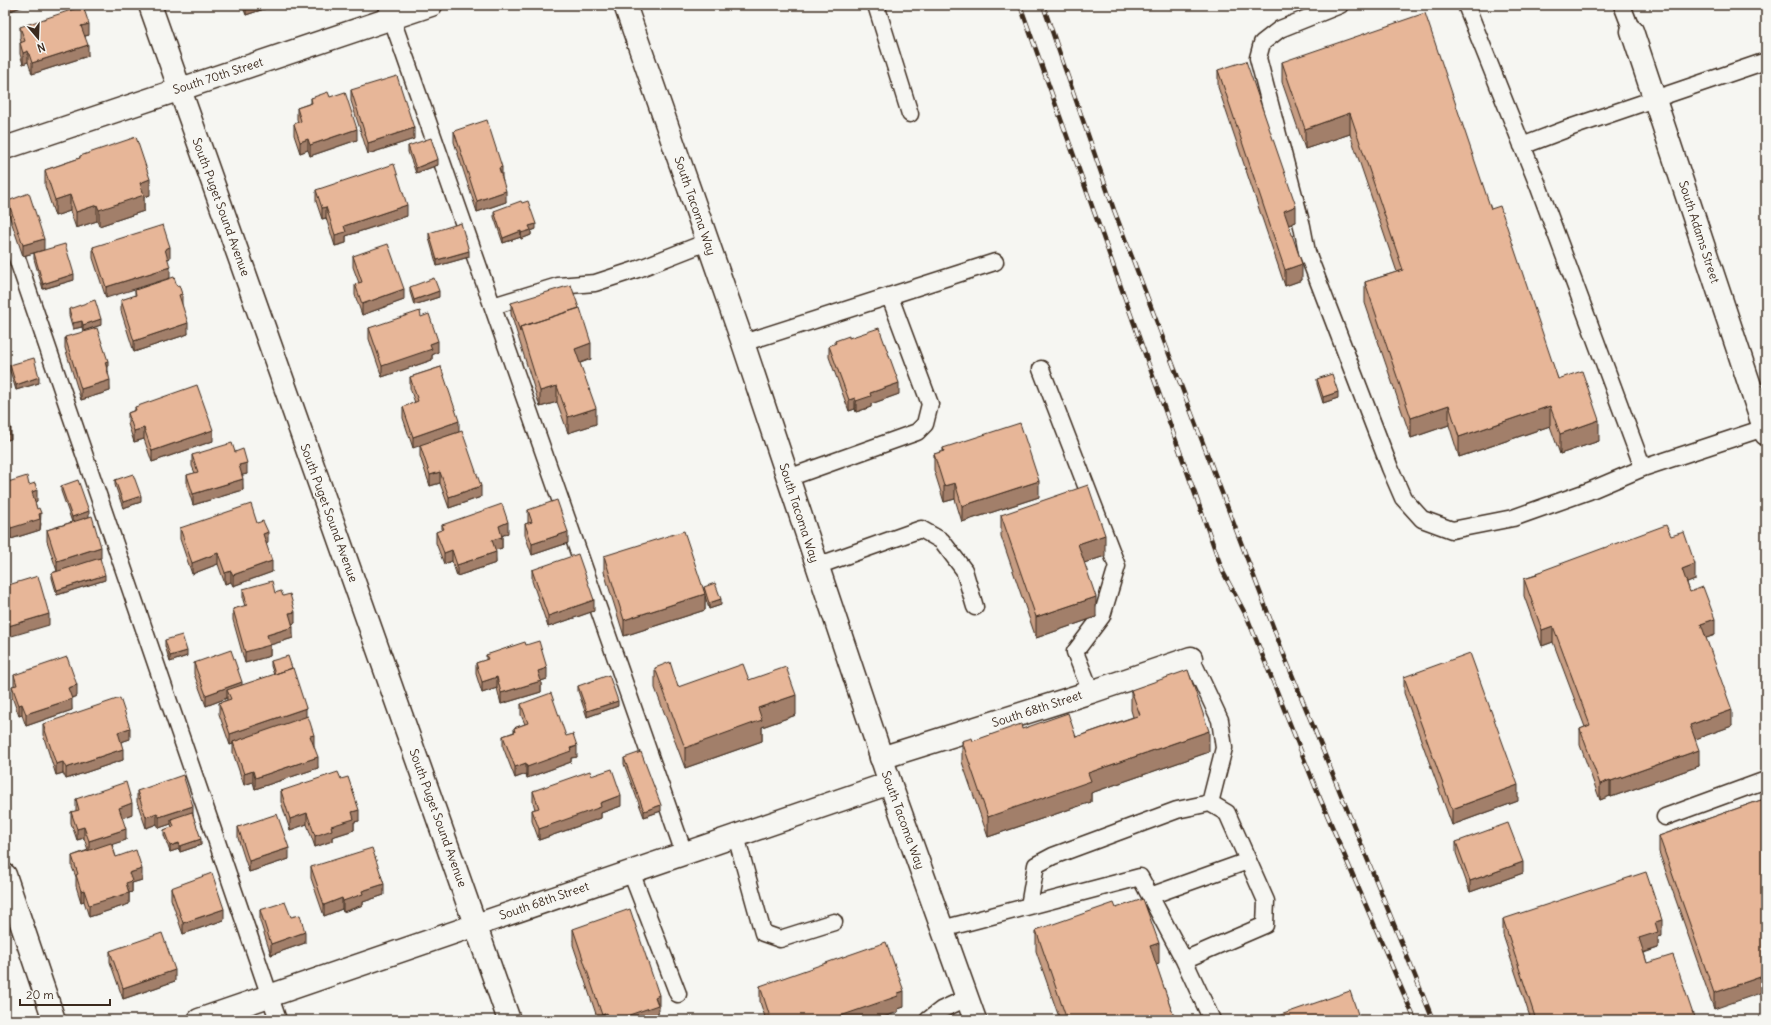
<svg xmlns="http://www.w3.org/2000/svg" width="1771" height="1025" font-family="Delius,sans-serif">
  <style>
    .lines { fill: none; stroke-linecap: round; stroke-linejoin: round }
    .lane-casing { stroke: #3b2a1e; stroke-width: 19 }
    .street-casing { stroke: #3b2a1e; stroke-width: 25 }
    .secondary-casing { stroke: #3b2a1e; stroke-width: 25 }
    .lane { stroke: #f6f6f2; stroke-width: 16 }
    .street { stroke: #f6f6f2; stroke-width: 22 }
    .secondary { stroke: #f6f6f2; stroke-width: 22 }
    .rail-casing { stroke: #3b2a1e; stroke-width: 4.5 }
    .rail { stroke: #f6f6f2; stroke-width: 3; stroke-dasharray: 9; stroke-linecap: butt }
    .wall { fill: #c79d83; stroke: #3b2a1e }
    .shaded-wall { fill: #a27f6a; stroke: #3b2a1e }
    .building { fill: #e7b698; stroke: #3b2a1e }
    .labels { text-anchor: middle; stroke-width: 4; stroke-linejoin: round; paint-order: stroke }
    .street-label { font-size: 12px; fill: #3b2a1e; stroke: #f6f6f2 }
  </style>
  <rect width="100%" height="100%" fill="#f6f6f2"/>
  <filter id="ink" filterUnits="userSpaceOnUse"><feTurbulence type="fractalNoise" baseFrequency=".025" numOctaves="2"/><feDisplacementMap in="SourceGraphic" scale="8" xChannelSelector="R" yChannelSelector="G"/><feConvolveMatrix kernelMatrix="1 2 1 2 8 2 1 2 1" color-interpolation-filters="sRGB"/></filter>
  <g filter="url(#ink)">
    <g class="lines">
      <defs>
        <path id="lane" d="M387 5 684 853
          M876 5 910 114
          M1340 5 1280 29 1262 43 1258 58 1302 226 1307 252 1390 468 1403 498 1422 519 1452 530 1513 518 1589 491 1643 468 1764 428
          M1466 5 1538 185 1643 468
          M1622 5 1632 31
          M1522 146 1572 127 1766 61
          M5 223 278 1020
          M493 306 558 286 595 283 638 269 707 242
          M743 343 995 262
          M1041 369 1117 566 1102 616 1075 652 1091 692
          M788 478 917 432 925 424 930 404 890 297
          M817 566 921 529 942 541 964 570 975 607
          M1191 658 1220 720 1224 748 1210 803
          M1665 817 1766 780
          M736 836 763 933 780 939 834 922
          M631 872 678 994
          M1150 896 1248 861
          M1029 906 1036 865 1053 856 1177 810 1210 803 1227 813 1266 901 1265 925 1184 960
          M942 929 1140 877 1184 960 1212 1020
          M928 1020 941 1010 967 998"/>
        <path id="street" d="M1632 31 1766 434
          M5 148 431 5
          M881 758 1091 692 1191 658
          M5 875 54 1020
          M199 1020 890 783"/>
        <path id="secondary" d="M150 5 509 1020
          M625 5 743 343 890 783 975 1020"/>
      </defs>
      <!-- lane casing -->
      <use href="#lane" class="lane-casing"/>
      <!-- street casing -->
      <use href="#street" class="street-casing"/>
      <!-- secondary casing -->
      <use href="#secondary" class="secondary-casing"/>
      <!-- lane -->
      <use href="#lane" class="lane"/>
      <!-- street -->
      <use href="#street" class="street"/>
      <!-- secondary -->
      <use href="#secondary" class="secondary"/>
      <defs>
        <path id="rail" d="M1020 5 1223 572 1247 617 1319 796 1415 1020
          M1043 5 1114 210 1282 650 1433 1020"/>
      </defs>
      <!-- rail casing -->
      <use href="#rail" class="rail-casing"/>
      <!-- rail -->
      <use href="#rail" class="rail"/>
    </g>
    <!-- wall -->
    <path class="wall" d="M5 5H27L7 12 6 9H5Z
      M242 5H276L246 15Z
      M20 27 89 35 85 36 88 56 32 74 28 62 23 64 20 54V43L21 42 20 38Z
      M1282 62 1491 209 1558 379 1599 441 1560 454 1550 426 1459 457 1449 425 1411 438 1365 303V282L1397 272 1350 134 1305 149 1282 82Z
      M1218 70 1296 222 1288 225 1302 280 1285 286 1218 87Z
      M351 90 414 139 368 154 351 101Z
      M330 97 357 140 310 156 308 150 300 153 294 135V124L298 123 297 119V108L311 103V98Z
      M454 131 502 178 506 202 477 212 454 142Z
      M408 146 438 165 416 173 408 152Z
      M80 156 150 195 144 197V211L99 226 97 221 76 228 70 211 55 216 45 186V170L80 158Z
      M316 190 407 216 346 236V243L335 246 326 218 322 219 316 201Z
      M8 201 44 250 23 256 8 212Z
      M494 211 536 229 531 231V235L521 239V237L503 243 494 217Z
      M429 233 469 257 437 266 429 238Z
      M93 247 170 258 168 259 106 298 93 258Z
      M34 253 74 280 43 289 34 259Z
      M353 256 404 300 362 315 355 295V284L359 283 353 267Z
      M177 286 182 294V304L188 334 134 352 121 311V300L135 296V290Z
      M410 287 439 297 414 305 410 292Z
      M511 303 591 359 580 363 596 424 568 433 557 402 540 407 511 314Z
      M69 309 101 325 83 331 82 327 73 329 69 315Z
      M421 317 438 352 432 355V360L382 377 369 339V328Z
      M65 337 108 371 110 391 81 400 65 348Z
      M849 338 899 394 871 404V407L856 412 855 409 849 411 829 357V346L835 344V341Z
      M10 365 39 383 16 390 10 371Z
      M441 367 413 448 403 418V407L415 403 410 388V377Z
      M1317 379 1338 398 1323 403 1317 384Z
      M135 407 213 441 152 462 144 439 134 442 128 424V413L135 410Z
      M420 445 481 497 449 508 440 483 430 486 420 456Z
      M943 448 1039 497 962 522 955 499 944 502 934 470V454L943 452Z
      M235 452 247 474 242 475 243 490 193 505 187 486V475L195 473 192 466V455Z
      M115 480 141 502 123 508 115 485Z
      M5 483 29 485 37 501 35 502 41 524 40 530 11 539 7 526Z
      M61 486 89 517 73 522 101 558 88 562 105 580 57 595 52 578V573L57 571 47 541V530L72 522 61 491Z
      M528 510 568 543 532 555 525 535V524L528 523Z
      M1001 515 1105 556 1084 563 1096 617 1036 638 1001 536Z
      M257 523 268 543H266L272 572 233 586 231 582 225 584 218 564 192 574 180 539V528Z
      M442 525 508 533 502 536V548L495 550 496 563 457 576 452 561 444 564 436 543V532L442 530Z
      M1671 536 1695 580 1687 583 1690 592 1715 635 1706 638 1732 726 1695 739 1699 766 1611 797 1610 796 1600 800 1580 745V729L1585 727 1553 642 1542 646 1524 596V579L1536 575V573Z
      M604 556 704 591V587L721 605 709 609 705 596V610L624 636 604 572Z
      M532 570 594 611 548 627 532 581Z
      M243 589 275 593 283 596 295 623 292 624 293 638 270 645V656L245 663 233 620V609L245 606 243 600Z
      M165 640 187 656 170 662 165 646Z
      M526 645 547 679 541 681V692L501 704 497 688 482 693 476 674V663L486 660V655Z
      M271 661 306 717 314 746 318 768 255 789 253 782 244 785 233 753V744L230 745 219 714V703L227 700V698L206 706 194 674V663L242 686 274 675 271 666Z
      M655 668 678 687 749 680 796 715 762 727V741L685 768 655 688Z
      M14 675 77 696 71 698 72 710 26 726 22 715 19 716 12 697V686H14Z
      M1404 677 1518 801 1452 825 1404 693Z
      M578 686 618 706 587 717 578 691Z
      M1131 690 1209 752 1091 793V802L988 837 962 762V741H973L1022 729 1076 737 1133 717 1131 710Z
      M521 704 566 736 577 757 571 758V762L527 778 526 774 515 778 503 747V736L514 732V728L525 724 521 715Z
      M43 724 130 739 121 742 123 760 66 779 63 773 56 775 43 735Z
      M624 758 661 811 644 817 624 764Z
      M591 776 621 806 601 813V818L539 840 532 821V810L535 809 533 802V791Z
      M341 779 359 821 354 822V830L332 837V841L315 847 307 824 290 830 281 802V791Z
      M137 791 193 815 201 845 180 852 179 849 170 852 164 835V830L172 827 171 824 159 828 157 824 146 828 137 802Z
      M76 799 132 814 122 818 126 840 112 844 116 857 142 880 132 883V892L129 893V904L89 917 84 901 81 902 76 886V877L72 867V856L88 850 84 838 77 840 71 823V812L76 811Z
      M1764 799 1714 1009 1659 852V836Z
      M238 827 289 859 249 872 238 838Z
      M1456 842 1523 873 1470 892 1456 853Z
      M311 867 384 895 363 902V905L343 912 342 909 324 916 311 878Z
      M171 888 224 920 183 934 171 899Z
      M1116 908 1159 964 1156 965 1175 1020H1060L1036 951V930Z
      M260 910 291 917 305 943 271 955 260 921Z
      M1503 919 1662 936 1658 937V948L1644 953 1647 963 1695 1020H1531L1503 935Z
      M573 929 659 1011 658 1012V1020H598L573 945Z
      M110 951 175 981 123 999 110 962Z
      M760 986 904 1007 898 1009V1012L875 1020H766L760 1002Z"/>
    <!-- shaded-wall -->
    <path class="shaded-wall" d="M7 5H27L7 12Z
      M246 5H276L246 15Z
      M89 24V35L81 37V26Z
      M88 45V56L32 74V63Z
      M28 51V62L23 64V53Z
      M1350 113V134L1305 149V129Z
      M414 128V139L368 154V143Z
      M357 129V140L310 156V145Z
      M308 139V150L300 153V142Z
      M438 159V165L416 173V168Z
      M502 167V178L499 179V168Z
      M150 179V195L144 197V211L99 226V210L140 183Z
      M506 191V202L477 212V201Z
      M70 195V211L55 216V200Z
      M97 205V221L76 228V212Z
      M407 205V216L346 236V243L335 246V235L344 226Z
      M1296 206V222L1284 227V211Z
      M326 207V218L322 219V208Z
      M536 224V229L531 231V235L521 239V233L529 226Z
      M521 231V237L503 243V238Z
      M44 239V250L23 256V245Z
      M170 247V258L165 260V249Z
      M469 251V257L437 266V260Z
      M1302 264V280L1285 286V270Z
      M170 267V278L106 298V287Z
      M74 274V280L43 289V284Z
      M404 289V300L362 315V304Z
      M439 291V297L414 305V300Z
      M101 319V325L83 331V325Z
      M82 321V327L73 329V323Z
      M188 323V334L134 352V341Z
      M438 341V352L432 355V360L382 377V366L430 344Z
      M591 343V359L575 365V349Z
      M108 361V372L105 362Z
      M39 377V383L16 390V385Z
      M110 380V391L81 400V389Z
      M899 383V394L871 404V407L856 412V401L870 393Z
      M557 386V402L540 407V391Z
      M1338 392V398L1323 403V397Z
      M855 398V409L849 411V400Z
      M1449 405V425L1411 438V418Z
      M1550 406V426L1459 457V437Z
      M596 408V424L568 433V417Z
      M1599 420V441L1560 454V434Z
      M459 421V432L413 448V437Z
      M11 428V439L5 441V430Z
      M144 428V439L134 442V431Z
      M213 430V441L152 462V451Z
      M247 463V474L239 476V465Z
      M440 472V483L430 486V475Z
      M243 479V490L193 505V494Z
      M1039 481V497L962 522V506Z
      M955 483V499L944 502V486Z
      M481 486V497L449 508V497Z
      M37 490V501L32 503V492Z
      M141 496V502L123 508V502Z
      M89 511V517L72 523V517Z
      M41 513 40 530 11 539V528Z
      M7 515V526L5 527V516Z
      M508 522V533L499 537V526Z
      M268 532V543L263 545V534Z
      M568 532V543L532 555V544Z
      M1105 535V556L1078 565V544Z
      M502 537V548L492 551V540Z
      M101 547V558L57 572V561Z
      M452 550V561L444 564V553Z
      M496 552V563L457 576V565Z
      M218 553V564L192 574V563Z
      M272 561V572L233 586V575Z
      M1695 564V580L1682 585V569Z
      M231 571V582L225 584V573Z
      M105 575V580L57 595V590Z
      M705 594V610L624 636V620Z
      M1096 597V617L1036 638V617Z
      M721 599V605L709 609V603Z
      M594 600V611L548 627V616Z
      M295 612V623L289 624V613Z
      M49 614V625L5 638V627Z
      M1715 619V635L1701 640V624Z
      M1553 626V642L1542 646V630Z
      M293 627V638L270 645V656L245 663V652L267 635Z
      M187 651V656L170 662V656Z
      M547 668V679L538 682V671Z
      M497 677V688L482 693V682Z
      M541 681V692L501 704V693Z
      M242 682V693L227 690V698L206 706V695Z
      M77 685V696L68 699V688Z
      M796 695V715L762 727V741L685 768V748L758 708Z
      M72 699V710L26 726V714Z
      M618 701V706L587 717V711Z
      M22 704V715L19 716V705Z
      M306 708V720L233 742V744L230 745V734Z
      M1732 710V726L1690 741V725Z
      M130 728V739L118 743V732Z
      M1209 731V752L1091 793V802L988 837V817L1088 773Z
      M314 735V746L310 747V736Z
      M577 746V757L571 758V762L527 778V767Z
      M123 749V760L66 779V768Z
      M1699 750V766L1611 797V781Z
      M318 757V768L255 789V778Z
      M63 762V773L56 775V764Z
      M526 763V774L515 778V767Z
      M253 771V782L244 785V774Z
      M1610 780V796L1600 800V784Z
      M1518 785V801L1452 825V809Z
      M621 795V806L601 813V818L539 840V829L600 803Z
      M132 803V814L119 819V808Z
      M661 805V811L644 817V811Z
      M193 806V817L171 819V824L159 828V817Z
      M359 810V821L354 822V830L332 837V841L315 847V836L331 826 352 812Z
      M157 813V824L146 828V817Z
      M307 813V824L290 830V819Z
      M84 827V838L77 840V829Z
      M126 829V840L89 852V841Z
      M201 839V845L180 852V846Z
      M179 843V849L170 852V846Z
      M289 848V859L249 872V861Z
      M1523 862V873L1470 892V881Z
      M142 869V880L132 883V892L129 893V904L89 917V905L126 883 129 873Z
      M384 884V895L363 902V905L343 912V901L362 891Z
      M84 890V901L81 902V891Z
      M342 898V909L324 916V905Z
      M224 909V920L183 934V923Z
      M1662 920V936L1658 937V948L1639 954V938L1655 922Z
      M305 932V943L271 955V944Z
      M1159 943V964L1150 967V946Z
      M175 970V981L123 999V988Z
      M1766 975V991L1714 1009V993Z
      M904 991V1007L898 1009V1012L875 1020H829Z
      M659 995V1011L658 1012V1020H615L655 997Z
      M607 1013V1020H602V1015Z"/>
    <!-- building -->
    <path class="building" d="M83 6 89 24 81 26 88 45 32 63 28 51 23 53 20 43 25 41 20 27Z
      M1425 13 1491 209 1500 206 1558 379 1582 371 1599 420 1560 434 1550 406 1459 437 1449 405 1411 418 1365 282 1403 270 1350 113 1305 129 1282 62Z
      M1246 61 1296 206 1284 211 1302 264 1285 270 1218 70Z
      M397 76 414 128 368 143 351 90Z
      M328 92 330 97 345 92 357 129 310 145 308 139 300 142 294 124 301 121 297 108 312 103 311 98Z
      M487 120 502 167 499 168 506 191 477 201 454 131Z
      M136 137 150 179 140 183 144 195 99 210 97 205 76 212 70 195 55 200 45 170 80 158V156Z
      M431 138 438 159 416 168 408 146Z
      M394 164 407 205 344 226 346 232 335 235 326 207 322 208 316 190Z
      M29 193 44 239 23 245 8 201Z
      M521 201 522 203 528 201 536 224 529 226 531 230 521 233V231L503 238 494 211Z
      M461 223 469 251 437 260 429 233Z
      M163 225 170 247 165 249 170 267 106 287 93 247Z
      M65 244 74 274 43 284 34 253Z
      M388 244 404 289 362 304 355 284 362 282 353 256Z
      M174 277 177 286 179 285 182 294 179 295 188 323 134 341 121 300 136 295 135 290Z
      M434 278 439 291 414 300 410 287Z
      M571 285 579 308 520 327V332L511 303Z
      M95 300 101 319 83 325 82 321 73 323 69 309Z
      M580 308 591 343 575 349 596 408 568 417 557 386 540 391 520 327Z
      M420 311 421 317 429 314 438 341 430 344 432 349 382 366 369 328Z
      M97 328 108 361 105 362 110 380 81 389 65 337Z
      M879 328 899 383 870 393 871 396 856 401 855 398 849 400 829 346 836 343 835 341 849 336V338Z
      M34 358 39 377 16 385 10 365Z
      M441 367 459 421 413 437 403 407 418 401 410 377Z
      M1332 374 1338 392 1323 397 1317 379Z
      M197 385 213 430 152 451 144 428 134 431 128 413 136 410 135 407Z
      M5 412 11 428 5 430Z
      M1020 423 1039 481 962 506 955 483 944 486 934 454 944 451 943 448Z
      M462 431 481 486 449 497 440 472 430 475 420 445Z
      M232 443 235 452 243 449 247 463 239 465 243 479 193 494 187 475 198 472 192 455Z
      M133 474 141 496 123 502 115 480Z
      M27 476 29 485 35 483 37 490 32 492 37 509 39 508 41 513 39 514 40 519 11 528 7 515 5 516V483Z
      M78 480 89 511 72 517 61 486Z
      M1088 485 1105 535 1078 544 1096 597 1036 617 1001 515Z
      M557 500 568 532 532 544 525 524 532 522 528 510Z
      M251 504 257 523 263 521 268 532 263 534 272 561 233 575 231 571 225 573 218 553 192 563 180 528Z
      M502 504 508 522 499 526 502 537 492 540 496 552 457 565 452 550 444 553 436 532 444 529 442 525Z
      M92 516 101 547 57 561 47 530Z
      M1666 525 1671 536 1684 532 1695 564 1682 569 1690 592 1703 587 1715 619 1701 624 1732 710 1690 725 1699 750 1611 781 1610 780 1600 784 1580 729 1590 725 1553 626 1542 630 1524 579 1537 575 1536 573Z
      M684 531 705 594 624 620 604 556Z
      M578 554 594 600 548 616 532 570Z
      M100 558 105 575 57 590 52 573Z
      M38 576 49 614 5 627V586Z
      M272 581 275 593 281 591 283 596 290 594 295 612 289 613 293 627 267 635 270 645 245 652 233 609 247 605 243 589Z
      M715 583 721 599 709 603 704 587Z
      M182 635 187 651 170 656 165 640Z
      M539 641 547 668 538 671 541 681 501 693 497 677 482 682 476 663 488 659 486 655 525 642 526 645Z
      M231 650 242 682 206 695 194 663Z
      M1470 653 1518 785 1452 809 1404 677Z
      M288 656 292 668 275 674 271 661Z
      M67 657 77 685 68 688 72 699 26 714 22 704 19 705 12 686 17 685 14 675Z
      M670 662 678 687 743 664 749 680 786 667 796 695 758 708 762 720 685 748 655 668Z
      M293 668 306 708 230 734 219 703 231 699 227 690Z
      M1188 670 1209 731 1088 773 1091 781 988 817 962 741 972 738 973 741 1021 724 1022 729 1068 713 1076 737 1140 715 1131 690Z
      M609 675 618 701 587 711 578 686Z
      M551 693 566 736 573 734 577 746 570 748 571 751 527 767 526 763 515 767 503 736 515 732 514 728 528 723 521 704Z
      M120 698 130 728 118 732 123 749 66 768 63 762 56 764 43 724Z
      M308 716 314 735 310 736 318 757 255 778 253 771 244 774 233 742Z
      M641 752 661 805 644 811 624 758Z
      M612 769 621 795 600 803 601 807 539 829 532 810 539 808 533 791 590 771 591 776Z
      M338 772 341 779 348 777 359 810 352 812 354 819 331 826 332 830 315 836 307 813 290 819 281 791Z
      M183 775 193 806 159 817 157 813 146 817 137 791Z
      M126 782 132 803 119 808 126 829 89 841 84 827 77 829 71 812 79 810 76 799Z
      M1764 799 1766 803V975L1714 993 1659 836Z
      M192 812 201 839 180 846 179 843 170 846 164 830 174 826 171 819Z
      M277 814 289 848 249 861 238 827Z
      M1508 823 1523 862 1470 881 1456 842Z
      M111 843 116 857 136 850 142 869 129 873 132 881 126 883 129 893 89 905 84 890 81 891 76 875 78 874 72 856Z
      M372 848 384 884 362 891 363 894 343 901 342 898 324 905 311 867Z
      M1646 872 1662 920 1655 922 1658 932 1639 938 1647 963 1673 955 1695 1020H1536L1503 919Z
      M212 873 224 909 183 923 171 888Z
      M1143 899 1159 943 1150 946 1175 1020H1067L1036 930 1114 903 1116 908Z
      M285 902 291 917 300 915 305 932 271 944 260 910Z
      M630 909 659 995 655 997 658 1005 615 1020H610L607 1013 602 1015 573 929Z
      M162 933 175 970 123 988 110 951Z
      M886 942 904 991 898 993V996L829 1020H771L760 986Z
      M1350 991 1360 1020H1266Z"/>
  </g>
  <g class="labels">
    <!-- street labels -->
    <g class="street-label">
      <text transform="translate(218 76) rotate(-18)" y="4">South 70th Street</text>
      <text transform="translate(695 206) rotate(71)" y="4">South Tacoma Way</text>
      <text transform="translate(221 207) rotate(70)" y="4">South Puget Sound Avenue</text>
      <text transform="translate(1699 232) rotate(72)" y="4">South Adams Street</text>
      <text transform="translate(329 513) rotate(70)" y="4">South Puget Sound Avenue</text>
      <text transform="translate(799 513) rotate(72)" y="4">South Tacoma Way</text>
      <text transform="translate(1037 709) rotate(-18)" y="4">South 68th Street</text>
      <text transform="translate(438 818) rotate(70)" y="4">South Puget Sound Avenue</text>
      <text transform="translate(903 820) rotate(70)" y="4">South Tacoma Way</text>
      <text transform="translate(544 901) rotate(-19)" y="4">South 68th Street</text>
    </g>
  </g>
  <!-- margin -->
  <rect width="1771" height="1025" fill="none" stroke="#f6f6f2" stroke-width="20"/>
  <rect x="10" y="10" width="1751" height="1005" fill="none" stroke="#3b2a1e" stroke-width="1.5" filter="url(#ink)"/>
  <!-- north arrow -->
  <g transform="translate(38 38) rotate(161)" stroke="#f6f6f2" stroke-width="3" paint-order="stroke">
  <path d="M0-3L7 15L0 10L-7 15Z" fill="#3b2a1e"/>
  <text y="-6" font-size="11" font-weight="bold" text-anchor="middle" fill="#3b2a1e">N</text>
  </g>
  <!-- scale -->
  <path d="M20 999v6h90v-6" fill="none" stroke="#3b2a1e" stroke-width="2"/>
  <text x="26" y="999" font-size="12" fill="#3b2a1e" stroke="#f6f6f2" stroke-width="3" paint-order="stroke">20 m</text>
</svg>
